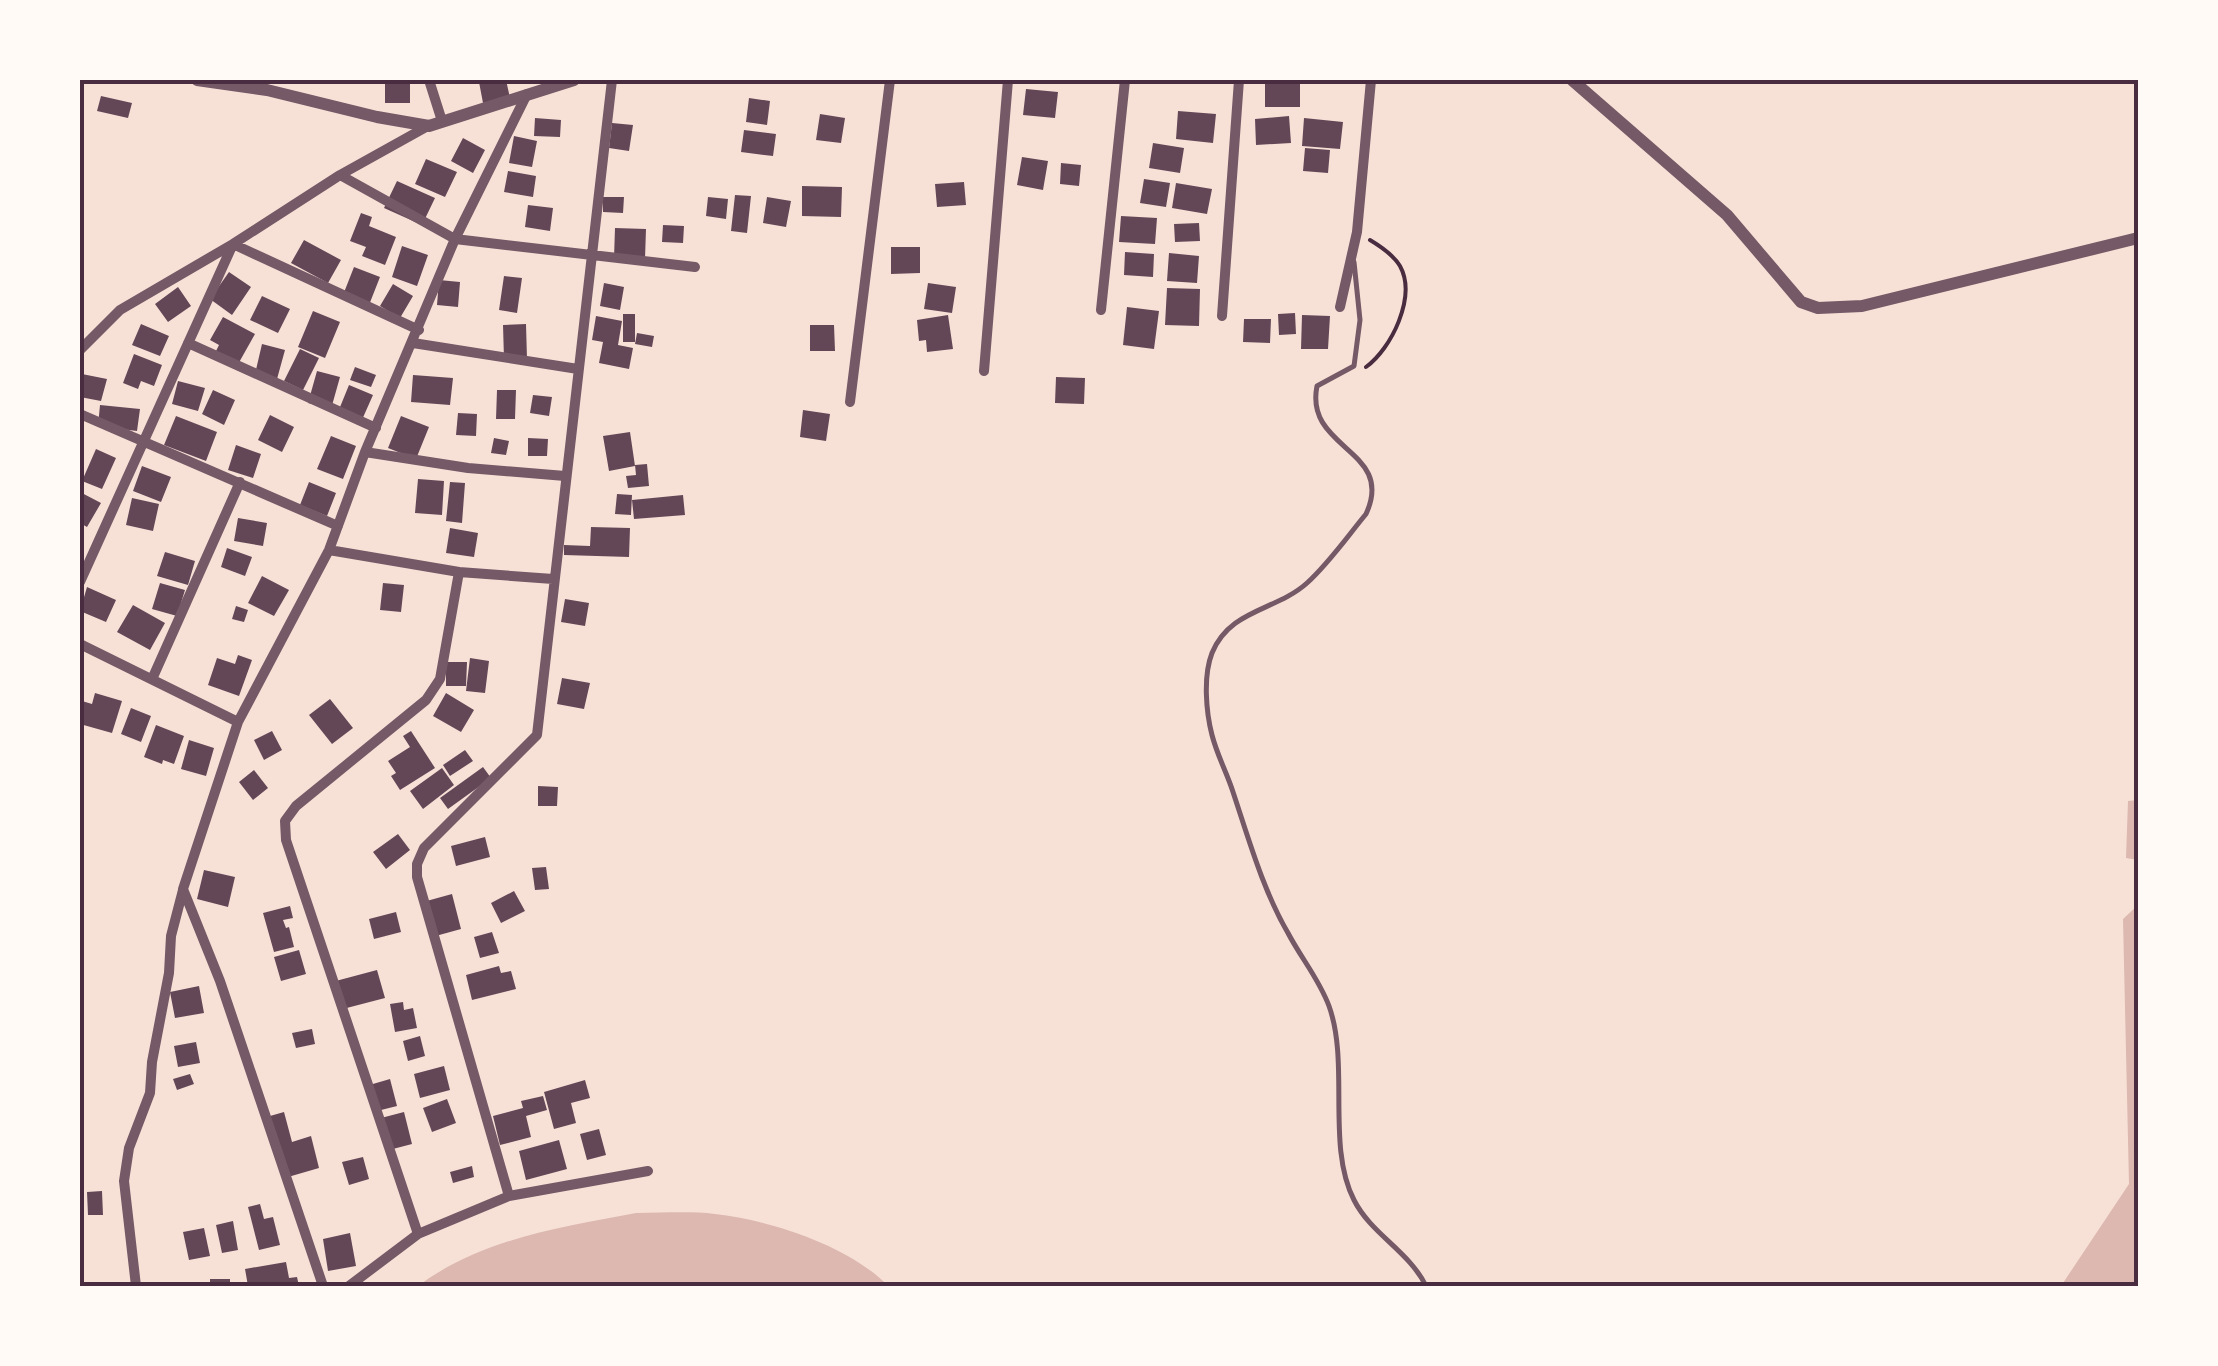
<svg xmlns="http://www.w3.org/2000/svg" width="2218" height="1366" font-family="Merriweather,serif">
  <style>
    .water { fill: #dcb8b0 }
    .building { fill: #644757 }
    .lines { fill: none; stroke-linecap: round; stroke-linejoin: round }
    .path { stroke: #4a2c40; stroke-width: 4 }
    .service { stroke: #755966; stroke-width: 5 }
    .minor { stroke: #755966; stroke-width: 10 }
    .tertiary { stroke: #755966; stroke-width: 12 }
    .neatline { fill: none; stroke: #4a2c40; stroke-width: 4 }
  </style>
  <rect width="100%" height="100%" fill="#f7e1d7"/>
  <!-- water -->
  <path class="water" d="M2138 800V860L2126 858 2128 801Z
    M2138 905V1286H2061L2129 1184 2123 919Z
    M636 1213C662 1213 690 1211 715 1214 770 1220 850 1246 888 1286H418C481 1239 561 1227 636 1213Z"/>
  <!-- building -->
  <path class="building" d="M385 80H410V103H385Z
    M506 80 510 98 483 103 479 82Z
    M1265 83H1300V107H1265Z
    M1026 89 1058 92 1055 118 1023 115Z
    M101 96 132 103 128 118 97 111Z
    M749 98 770 101 767 125 746 122Z
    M1178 111 1216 114 1213 143 1176 139Z
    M820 114 845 118 841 143 816 140Z
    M1289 116 1291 143 1256 145 1255 119Z
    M535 118 561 120 560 137 534 136Z
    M1304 118 1343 122 1340 149 1302 146Z
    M612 123 633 125 629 151 609 148Z
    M744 130 776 134 773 156 741 152Z
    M514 136 537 141 532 167 509 163Z
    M463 138 485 150 473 173 451 161Z
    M1153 143 1184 148 1180 173 1149 168Z
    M1305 148 1330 150 1328 173 1303 171Z
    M1022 157 1048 161 1043 190 1017 185Z
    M426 159 457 172 445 197 415 184Z
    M1061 163 1081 165 1079 186 1060 184Z
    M508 171 536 176 533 197 504 192Z
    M1144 179 1170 183 1166 207 1140 203Z
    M397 181 435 198 422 225 384 208Z
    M964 182 966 205 937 207 935 184Z
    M1176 183 1212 189 1207 214 1172 208Z
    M802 186 842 187 841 217 802 216Z
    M735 195 751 196 747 233 731 231Z
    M603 197H624L623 213 603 212Z
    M708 197 728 199 726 219 706 216Z
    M767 197 791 201 786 227 763 223Z
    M528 205 553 208 550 231 525 227Z
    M361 213 372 217 369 226 396 237 385 265 362 256 366 247 350 241Z
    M1121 216 1157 218 1155 244 1119 242Z
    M1199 223 1200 241 1175 242 1174 224Z
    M663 225 684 226 683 243 662 242Z
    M615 228 646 229 645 259 614 258Z
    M304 240 341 260 328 283 291 263Z
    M402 246 428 255 417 286 392 277Z
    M891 247H920V273L891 274Z
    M1125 252 1154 254 1153 277 1124 275Z
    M1169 253 1199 256 1197 283 1167 281Z
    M354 267 380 277 369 305 343 295Z
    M229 272 251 287 232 315 210 299Z
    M504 276 522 278 517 313 499 310Z
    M439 280 460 282 458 307 437 305Z
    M604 283 624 287 620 310 600 306Z
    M928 283 956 287 952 313 924 309Z
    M393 284 413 296 400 318 380 306Z
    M178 287 191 306 168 322 155 304Z
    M1167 288 1200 289 1199 326 1165 325Z
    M262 296 290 309 278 333 250 320Z
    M1127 307 1159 311 1154 349 1123 345Z
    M313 311 340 322 325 358 298 347Z
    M1295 313 1296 334 1279 335 1278 314Z
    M623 314H635V342H623Z
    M948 315 953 349 927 352 926 340 919 341 917 320Z
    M1302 315 1330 316 1328 349H1301Z
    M596 316 622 321 618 345 633 348 629 369 599 363 603 342 592 340Z
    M223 317 255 334 237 366 215 353 219 345 210 340Z
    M1244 319H1271L1270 343 1243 342Z
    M141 324 169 336 160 356 132 345Z
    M526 324 527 359H504L503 325Z
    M810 325H834L835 351H810Z
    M637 333 654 336 652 347 635 344Z
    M262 344 285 350 277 379 255 374Z
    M300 349 319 358 303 390 284 381Z
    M134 354 162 365 154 386 141 381 138 389 123 383Z
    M355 367 376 375 371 387 350 380Z
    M317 371 340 377 331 409 308 403Z
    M82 374 107 379 101 401 80 397Z
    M413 375 453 378 450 405 411 402Z
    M1056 377 1085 378 1084 404 1055 403Z
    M178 381 205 388 198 411 172 404Z
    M349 385 373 395 361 422 338 412Z
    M213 390 235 400 224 425 202 414Z
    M497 390H516L515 419H496Z
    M533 395 552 397 549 416 530 413Z
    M100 405 140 409 137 431 98 426Z
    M803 410 830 414 826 441 800 437Z
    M458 413 477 414 476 436 456 435Z
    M270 415 294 427 282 452 258 440Z
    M176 416 217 432 206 461 164 445Z
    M401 416 429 427 416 459 388 448Z
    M630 432 635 466 609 471 603 436Z
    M331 436 356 446 343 479 317 469Z
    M494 438 509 441 506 455 491 453Z
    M528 438 548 439 547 456H528Z
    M236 445 261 454 253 478 228 470Z
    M96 449 116 458 102 489 82 481Z
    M647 464 649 486 628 488 626 476 636 475 635 465Z
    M142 466 171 477 161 502 133 491Z
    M418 479 444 481 442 515 415 513Z
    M309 482 336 493 327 516 300 505Z
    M450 482 465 483 462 523 446 521Z
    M80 492 101 503 87 527 80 523Z
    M617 494 632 495 631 515 615 514Z
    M683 495 685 515 634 519 632 500Z
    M132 498 159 504 153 531 126 525Z
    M238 518 267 523 263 546 234 541Z
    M591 527 630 528 629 557 564 555V545L590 546Z
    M450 528 478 533 474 557 446 553Z
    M227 548 252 557 245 576 221 567Z
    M165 552 195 561 188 585 157 576Z
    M262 576 289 590 274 616 248 603Z
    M160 583 185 590 177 616 152 609Z
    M383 583 404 585 401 612 380 610Z
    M87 587 116 600 106 622 80 611Z
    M565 599 589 603 585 626 561 622Z
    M133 605 165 623 150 650 117 632Z
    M236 606 248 610 244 622 232 619Z
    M238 655 252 660 239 696 208 685 217 658 235 664Z
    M470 658 489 661 485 693 466 691Z
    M446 662H467L466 686H446Z
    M562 678 590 683 584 709 557 704Z
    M95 693 122 701 112 733 80 724 82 701 92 704Z
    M446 693 474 710 461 732 433 716Z
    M330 699 353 728 332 744 309 715Z
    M131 708 151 716 141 742 121 734Z
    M156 725 184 736 174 764 163 760 162 764 144 757Z
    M272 731 282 750 264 760 254 740Z
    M411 731 435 768 400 790 391 776 396 773 388 761 410 747 403 736Z
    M189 740 214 748 206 776 181 769Z
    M465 750 473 761 450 776 443 765Z
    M483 767 491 778 448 809 440 798Z
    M442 768 454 785 423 809 410 791Z
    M254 770 268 788 253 800 239 782Z
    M538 786 558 787 557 806H538Z
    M398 834 410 850 386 869 373 852Z
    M485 837 490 857 456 866 451 846Z
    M546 867 549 889 535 890 532 868Z
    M204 870 235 877 228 907 197 899Z
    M514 891 525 911 501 923 491 903Z
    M452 894 461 929 432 937 423 902Z
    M290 906 293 918 283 920 286 928 289 927 294 947 274 952 263 913Z
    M396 912 401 932 374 939 369 919Z
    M492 932 499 953 480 958 474 937Z
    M299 950 306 974 281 981 274 957Z
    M499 966 501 973 511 971 516 989 472 1000 466 975Z
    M377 970 385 998 339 1010 332 982Z
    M199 986 204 1013 175 1018 170 992Z
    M403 1002 404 1010 413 1008 417 1028 395 1032 390 1004Z
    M312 1029 315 1044 296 1048 292 1033Z
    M420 1036 425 1056 408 1061 403 1041Z
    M196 1042 200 1063 178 1067 174 1046Z
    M444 1066 450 1090 420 1098 414 1074Z
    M190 1074 194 1084 177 1090 173 1079Z
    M390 1079 397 1106 373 1112 366 1086Z
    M585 1080 590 1098 571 1103 576 1123 554 1129 544 1092Z
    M543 1096 547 1110 526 1116 531 1137 500 1145 493 1116 523 1108 521 1101Z
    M447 1099 456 1123 432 1132 423 1108Z
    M284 1112 292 1142 311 1136 319 1168 288 1177 263 1118Z
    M404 1112 412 1144 389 1150 381 1118Z
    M599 1129 606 1155 587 1160 580 1134Z
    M559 1140 567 1169 526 1180 519 1151Z
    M363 1157 369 1179 349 1185 342 1162Z
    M472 1166 474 1177 453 1183 450 1172Z
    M102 1191 103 1215H88L87 1192Z
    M260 1204 264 1219 273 1217 280 1245 259 1250 248 1207Z
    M233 1221 238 1250 222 1253 216 1225Z
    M204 1228 210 1256 189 1260 183 1232Z
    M350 1233 356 1266 328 1271 323 1239Z
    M286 1262 289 1278 297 1277 299 1286H248L245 1269Z
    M210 1279H230V1286H210Z"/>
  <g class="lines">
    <!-- path -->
    <path class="path" d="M1366 367C1391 349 1417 297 1400 266 1394 256 1380 246 1370 240"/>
    <!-- service -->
    <path class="service" d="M1354 262 1360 320 1354 366 1317 386C1304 450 1396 449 1366 514 1347 537 1329 563 1307 583 1276 611 1230 609 1212 653 1203 676 1206 712 1212 735 1217 755 1227 773 1233 792 1249 840 1263 890 1288 933 1301 958 1319 979 1329 1006 1350 1064 1326 1146 1354 1200 1371 1234 1409 1251 1426 1286"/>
    <!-- minor -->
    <path class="minor" d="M429 80 442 121
      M340 175 455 239 695 267
      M1340 307 1357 232 1371 80
      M1101 310 1125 80
      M1222 316 1239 80
      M188 343 376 428
      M413 343 578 369
      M80 350 120 310 233 244 340 175 428 126
      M984 371 1008 80
      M850 402 890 80
      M80 414 338 526
      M365 452 468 468 565 476
      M329 550 459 572 553 579
      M80 582 233 244 419 330
      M80 644 238 722
      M153 677 240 482
      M509 1196 417 877V864L424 848 537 735 612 80
      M418 1234 286 840 285 821 296 806 426 700 440 679 459 572
      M136 1286 124 1181 129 1148 150 1093 152 1062 169 973 171 936 183 890
      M323 1286 220 981 183 889 238 722 329 550 365 452 455 239 527 94
      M349 1286 418 1234 509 1196 648 1171"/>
    <!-- tertiary -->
    <path class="tertiary" d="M197 80 267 90 377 117 429 126 574 80
      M1572 80 1727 215 1801 302 1818 308 1862 306 2138 238"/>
  </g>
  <!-- border -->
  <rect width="2218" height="1366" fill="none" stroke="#fffaf5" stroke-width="165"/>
  <rect x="82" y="82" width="2054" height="1202" class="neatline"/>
</svg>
